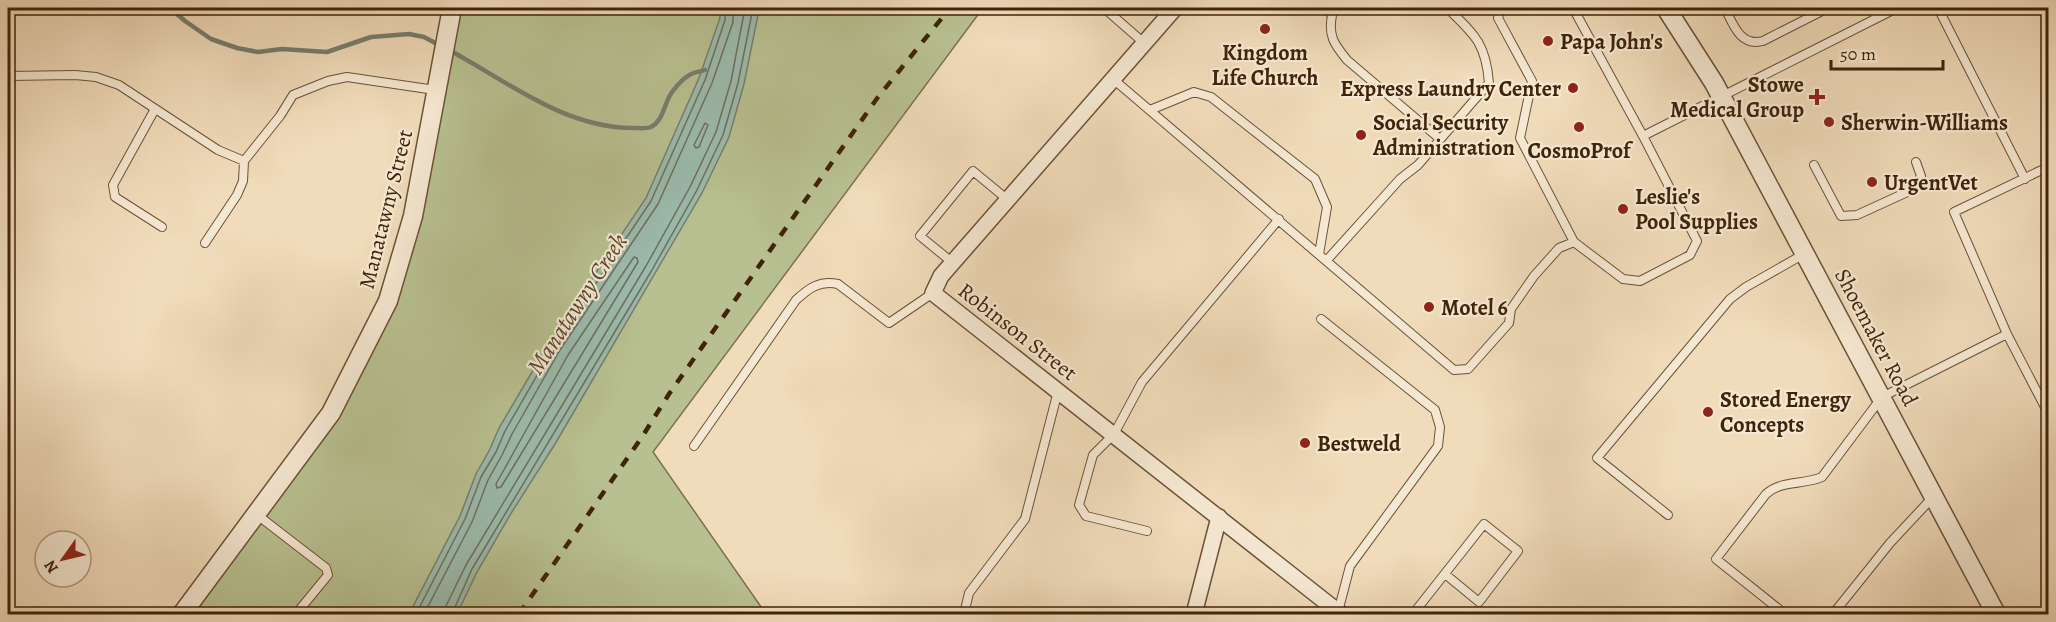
<svg xmlns="http://www.w3.org/2000/svg" width="2056" height="622" font-family="Alegreya,serif">
  <style>
    .green { fill: #b8c091; stroke: #7c724e; stroke-width: 1.5 }
    .water { fill: #9bbbad; stroke: #777e6c; stroke-width: 1.5 }
    .lines { fill: none; stroke-linecap: round; stroke-linejoin: round }
    .shore { stroke: #6e6f5c; stroke-width: 1.5 }
    .stream { stroke: #777e6c; stroke-width: 4.5 }
    .service-casing { stroke: #6d5136; stroke-width: 10 }
    .minor-casing { stroke: #6d5136; stroke-width: 18 }
    .tertiary-casing { stroke: #6d5136; stroke-width: 21 }
    .service { stroke: #f5e8d2; stroke-width: 8 }
    .minor { stroke: #f5e8d2; stroke-width: 15 }
    .tertiary { stroke: #f5e8d2; stroke-width: 18 }
    .rail { stroke: #41230a; stroke-width: 4.5; stroke-dasharray: 10 10; stroke-linecap: butt }
    .poi-dot { fill: #8f2418; stroke: #f5e8d2; stroke-width: 2 }
    .labels { text-anchor: middle; stroke-width: 4.5; stroke-linejoin: round; paint-order: stroke }
    .poi-label { font-size: 22px; font-weight: bold; fill: #41230a; stroke: #f5e8d2; text-anchor: start }
    .street-label { font-size: 22px; fill: #41230a; stroke: #f5e8d2 }
    .water-label { font-size: 24px; font-style: italic; fill: #584933; stroke: #f5e8d2 }
  </style>
  <rect width="100%" height="100%" fill="#f0dbba"/>
  <filter id="stains"><feTurbulence type="fractalNoise" baseFrequency=".00333" numOctaves="4"/><feColorMatrix values="0 0 0 0 .2 0 0 0 0 .09 0 0 0 0 .02 0 0 0 .5 -.17"/></filter>
  <radialGradient id="worn" r=".72"><stop offset=".6" stop-color="#630" stop-opacity="0"/><stop offset="1" stop-color="#630" stop-opacity=".3"/></radialGradient>
  <!-- green -->
  <path class="green" d="M452 8H983L653 452 766 614H183L331 413 413 216Z"/>
  <!-- water -->
  <path class="water" d="M719 8H759V10L744 84 729 137 702 193 555 444 510 515 477 572 457 614H409L460 516 476 474 490 449 499 428 549 343 646 198 699 78 720 18Z"/>
  <g class="lines">
    <!-- shore -->
    <path class="shore" d="M705 123 708 125 699 147 696 148 694 145Z
      M634 257 637 258 638 262 501 487 497 488 496 484 568 355Z
      M416 614 465 519 481 477 496 452 505 431 554 346 651 201 705 80 725 20V8
      M424 614 472 522 488 480 502 455 512 434 560 350 658 204 712 83 733 22V8
      M445 614V608L466 565 646 266 690 187 716 132 731 81 745 8
      M452 614 472 569 652 270 697 190 723 135 738 83 753 8"/>
    <!-- stream -->
    <path class="stream" d="M170 8 185 21 211 39 237 48 258 52 282 49 327 52 371 37 409 34 424 37 441 46
      M449 50C507 81 564 128 633 128 639 128 646 129 651 127 664 120 664 103 672 92 676 87 682 79 688 76 692 72 700 72 705 70"/>
    <defs>
      <path id="service" d="M1104 8 1144 43
        M1325 8 1332 15C1328 36 1334 44 1347 60L1440 139
        M1501 8 1498 18 1532 81 1520 138 1574 242
        M1573 8 1643 136 1897 8
        M1725 8C1733 24 1740 47 1763 41L1824 10 1826 8
        M1872 8 1877 18
        M1938 8 2025 179
        M8 76 75 75 96 77 119 85 218 150 244 161 280 116 293 95 328 81 347 77 435 90
        M1113 79 1454 370 1468 369 1509 323 1511 309 1534 276 1559 248 1574 242 1623 279 1640 281 1690 255 1697 241 1643 136
        M155 109 113 185 115 197 162 227
        M1150 110 1194 92 1211 97 1315 179 1327 207 1319 254
        M1814 165 1841 216 1857 215 1916 188 1921 176 1916 162
        M2048 167 1954 212 2007 334 2048 413
        M205 243 237 195 243 181 244 161
        M1327 260 1400 179 1418 165 1489 83C1486 43 1474 34 1447 8
        M953 263 920 236 973 171 1008 200
        M1321 319 1435 410 1440 427 1438 446 1350 566 1338 612
        M694 446 796 300C809 288 820 280 838 284L889 323 933 293
        M256 514 326 568 328 575 296 614
        M1668 515 1597 458 1730 299 1746 287 1804 254
        M1147 531 1086 516 1079 505 1093 455 1114 434 1142 382 1279 219
        M964 614 969 593 1025 519 1058 391
        M1413 614 1484 524 1518 551 1479 602 1445 574
        M1785 614 1716 559 1766 494C1781 480 1804 485 1822 477L1882 397 2007 334
        M1833 614 1890 543 1933 497"/>
      <path id="minor" d="M1175 8 941 276 933 293 1341 614
        M1194 614 1219 517"/>
      <path id="tertiary" d="M1666 8 1714 83 1996 614
        M182 614 331 413 388 301 413 216 452 8"/>
    </defs>
    <!-- service casing -->
    <use href="#service" class="service-casing"/>
    <!-- minor casing -->
    <use href="#minor" class="minor-casing"/>
    <!-- tertiary casing -->
    <use href="#tertiary" class="tertiary-casing"/>
    <!-- service -->
    <use href="#service" class="service"/>
    <!-- minor -->
    <use href="#minor" class="minor"/>
    <!-- tertiary -->
    <use href="#tertiary" class="tertiary"/>
    <!-- rail -->
    <path class="rail" d="M519 614 642 437 669 394 878 97 950 8"/>
  </g>
  <!-- markers -->
  <g class="poi-dot">
    <circle cx="1265" cy="29" r="6"/>
    <circle cx="1548" cy="41" r="6"/>
    <circle cx="1573" cy="88" r="6"/>
    <path d="M1814 88h6v6h6v6h-6v6h-6v-6h-6v-6h6z"/>
    <circle cx="1829" cy="122" r="6"/>
    <circle cx="1579" cy="127" r="6"/>
    <circle cx="1361" cy="135" r="6"/>
    <circle cx="1872" cy="182" r="6"/>
    <circle cx="1623" cy="209" r="6"/>
    <circle cx="1429" cy="307" r="6"/>
    <circle cx="1708" cy="412" r="6"/>
    <circle cx="1305" cy="443" r="6"/>
  </g>
  <g class="labels">
    <!-- poi labels -->
    <g class="poi-label">
      <text x="1560" y="49">Papa John's</text>
      <text x="1265" y="60" text-anchor="middle">Kingdom<tspan x="1265" dy="25">Life Church</tspan></text>
      <text x="1804" y="92" text-anchor="end">Stowe<tspan x="1804" dy="25">Medical Group</tspan></text>
      <text x="1561" y="96" text-anchor="end">Express Laundry Center</text>
      <text x="1373" y="130">Social Security<tspan x="1373" dy="25">Administration</tspan></text>
      <text x="1841" y="130">Sherwin-Williams</text>
      <text x="1579" y="158" text-anchor="middle">CosmoProf</text>
      <text x="1884" y="190">UrgentVet</text>
      <text x="1635" y="204">Leslie's<tspan x="1635" dy="25">Pool Supplies</tspan></text>
      <text x="1441" y="315">Motel 6</text>
      <text x="1720" y="407">Stored Energy<tspan x="1720" dy="25">Concepts</tspan></text>
      <text x="1317" y="451">Bestweld</text>
    </g>
    <!-- street labels -->
    <g class="street-label">
      <text transform="translate(385 209) rotate(-76)" y="8">Manatawny Street</text>
      <text transform="translate(1018 331) rotate(38)" y="8">Robinson Street</text>
      <text transform="translate(1877 337) rotate(62)" y="8">Shoemaker Road</text>
    </g>
    <!-- water labels -->
    <g class="water-label">
      <text transform="translate(577 304) rotate(-57)" y="8">Manatawny Creek</text>
    </g>
  </g>
  <!-- margin -->
  <rect width="2056" height="622" fill="none" stroke="#f0dbba" stroke-width="30"/>
  <rect x="9" y="9" width="2038" height="604" fill="none" stroke="#41230a" stroke-width="3"/>
  <rect x="15" y="15" width="2026" height="592" fill="none" stroke="#41230a" stroke-width="1.5"/>
  <!-- north arrow -->
  <g transform="translate(63 559) rotate(236)"><circle r="28" fill="#f5e8d2" stroke="#ad9982" stroke-width="1.5"/>
  <path d="M0-4.5L10 22L0 15L-10 22Z" fill="#8f2418"/>
  <text y="-9" font-size="16" font-weight="bold" text-anchor="middle" fill="#41230a">N</text>
  </g>
  <!-- scale -->
  <path d="M1831 60v9h112v-9" fill="none" stroke="#41230a" stroke-width="3"/>
  <text x="1840" y="60" font-size="18" fill="#41230a" stroke="#f5e8d2" stroke-width="4.5" paint-order="stroke">50 m</text>
  <rect width="100%" height="100%" filter="url(#stains)"/>
  <rect width="100%" height="100%" fill="url(#worn)"/>
</svg>
